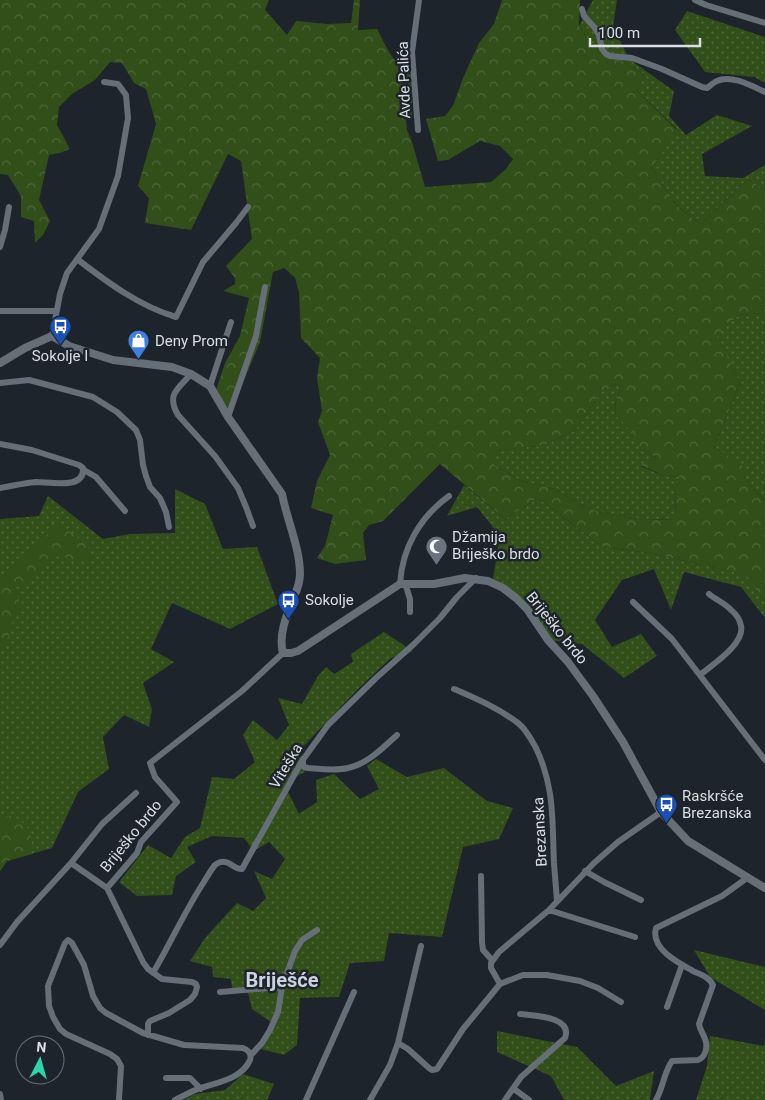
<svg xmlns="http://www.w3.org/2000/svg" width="765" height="1100" font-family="Roboto,sans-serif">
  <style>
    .grass { fill: url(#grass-dots) }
    .forest { fill: url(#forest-crowns); fill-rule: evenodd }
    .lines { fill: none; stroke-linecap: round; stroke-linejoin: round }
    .minor { stroke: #666e78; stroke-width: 6 }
    .tertiary { stroke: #666e78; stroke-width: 8 }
    .labels { text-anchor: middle; stroke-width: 5; stroke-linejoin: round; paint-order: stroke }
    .street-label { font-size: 15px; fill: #dadfe4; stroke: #1d242c }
    .poi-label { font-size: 15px; fill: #dadfe4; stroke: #1d242c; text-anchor: start }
    .district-label { font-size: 20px; font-weight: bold; fill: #cad3de; stroke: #1d242c }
  </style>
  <defs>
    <pattern id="grass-dots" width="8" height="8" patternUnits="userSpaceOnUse" patternTransform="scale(1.25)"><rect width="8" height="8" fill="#324e19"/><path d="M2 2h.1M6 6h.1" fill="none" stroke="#4f673a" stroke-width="1.8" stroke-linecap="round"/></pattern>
    <pattern id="forest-crowns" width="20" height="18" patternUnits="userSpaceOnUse" patternTransform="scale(1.25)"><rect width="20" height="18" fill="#324e19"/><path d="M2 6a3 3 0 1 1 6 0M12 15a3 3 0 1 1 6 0" fill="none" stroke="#4f673a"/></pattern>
  </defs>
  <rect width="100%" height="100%" fill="#1d242c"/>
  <!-- grass -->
  <path class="grass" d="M593 0H617L613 26 629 59 674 91 669 116 686 135 717 115 752 126 702 154 705 176 743 178 765 165V190L748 179 700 224 676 205 652 168 677 129 637 91 644 74 590 42 579 26Z
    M687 11 765 37V83L754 77 705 72 675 30Z
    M765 313V501L745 479 741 465 714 447 740 383 716 336 738 315Z
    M619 384 620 390 616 400 615 414 634 434 645 451 657 458 640 466 665 476 682 477 676 485 675 520 639 519 599 512 582 505 555 489 521 481 494 465V451L545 445 575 430 601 392 609 386Z
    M464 485 505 519 538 498 603 547 650 553 747 575 765 602V618L741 587 684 572 671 610 654 569 622 580 595 620 612 647 641 634 657 656 624 678 582 644 548 640 527 608 493 579 500 536 477 507 447 516Z
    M175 489 205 504 223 549 257 547 278 604 230 629 172 603 151 649 174 662 143 683 152 709 149 727 124 715 103 737 109 769 78 792 52 848 7 861 0 871V519L39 516 48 496 103 539 130 534 175 533Z
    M384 632 413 651 391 658 358 689 299 751 305 772 289 780 287 790 299 814 317 802 316 780 334 774 360 799 379 789 367 766 376 759 407 777 444 768 487 801 513 808 499 839 463 847 442 937 389 933 384 961 350 963 339 997 300 998 297 1045 284 1055 261 1049 271 1022 252 1009 248 993 232 989 231 979 213 977 212 967 190 961 205 938 237 903 253 911 266 898 254 871 272 879 285 859 269 842 254 851 244 838 212 836 187 847 196 862 176 876 172 895 137 896 119 882 148 845 171 858 185 837 200 828 212 777 234 779 255 762 243 735 253 720 277 740 289 725 278 698 302 704 318 676 326 667 334 674 353 662 351 654Z
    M694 950 765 967V1010L710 977Z
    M497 1031 577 1047 616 1086 654 1071 650 1100H564L551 1076 497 1052Z
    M710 1036 764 1046 765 1038V1100H696L707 1066Z
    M243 1074 274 1084 267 1100H184L195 1094 225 1090Z"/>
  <!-- forest -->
  <path class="forest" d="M0 0H269L265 10 287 35 296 21 327 24 351 23 354 0H360L358 30 377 29C389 51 391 61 412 76V119L406 120 407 130 412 142 425 187 491 182 506 169 513 159 500 146 480 141 448 160 438 161 426 119 445 116 453 106 463 78 479 43 494 24 502 0H580L579 26 590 42 644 74 637 91 677 130 652 168 676 205 700 224 748 179 765 190V313L738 315 717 336 740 383 714 447 742 465 745 479 765 501V602L746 575 650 553 603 547 538 498 505 519 440 464 383 521 369 525 363 533 366 560 335 564 317 558 325 546 333 515 311 508 317 481 330 455 318 422 322 411 317 378 320 358 301 338 299 292 295 278 284 268 273 272 260 342 230 414 216 390 225 363 240 336 249 298 223 291 235 284V278L226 266 252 239 241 161 228 154 191 230 145 223 149 198 138 186 156 124 146 89 134 83 122 63 110 62 95 80 72 94 59 107 57 125 70 149 60 153 49 155 39 200 50 221 43 235 35 243 34 221 21 217V196L8 175 0 174ZM619 384 620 390 616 400 615 414 634 434V443L645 451 657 458 640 465 665 476 681 477 676 485 675 520 639 519 599 512 582 505 555 489 521 481 494 465 495 451 545 445 575 430 601 392 609 386Z
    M53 523 73 534 88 546 89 559 70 560 56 552 33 579 15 588 21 607 13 621 7 640 0 649V577L7 573 45 539Z
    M12 815C31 827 32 832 32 854L7 861 0 871V817L4 819Z"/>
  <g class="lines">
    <!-- minor -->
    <path class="minor" d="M695 0 706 5 765 23
      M582 9 584 16 595 28 599 35 602 49 606 54 610 56 632 58 662 69 702 87 707 88C710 86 714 82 717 81 731 74 752 86 765 92
      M418 130 412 52 419 0
      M0 247 5 230 9 207
      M77 259C107 282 139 306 176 317L203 262 236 223 248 207
      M0 311H56
      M52 336 60 294 67 273 99 229 118 176 128 118 126 95 118 84 104 82
      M191 374C178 389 166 394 178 415L215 456 238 488 246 507 253 526
      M0 383 29 380 93 397 117 412 136 430 140 440 143 465 146 476 150 487 160 498 166 512 169 527
      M210 386 231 322
      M228 417 256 336 265 287
      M0 444 32 450 79 465 83 468C85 490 50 482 36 482 24 483 12 486 0 488
      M84 470 96 477 125 511
      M405 583 410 599V612
      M400 584C402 548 420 517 449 496
      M633 602 672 639 765 760
      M700 675C712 665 745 644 741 626 740 620 736 614 731 610 725 603 716 600 709 594
      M454 689C477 699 498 708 518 723 526 729 531 739 536 748 555 788 552 821 554 863 555 876 556 889 557 901
      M303 759V765L304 767 308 768C321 769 335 771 348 768 367 764 383 748 397 735
      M71 863 107 888 143 962 148 969 162 979 192 982 196 984 197 987 195 994 190 1000 169 1013 150 1021 148 1024V1035
      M585 871 604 882 641 900
      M481 876 482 942 483 950 492 960
      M107 888 137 853 141 842 177 802 155 777 150 763 242 691 283 653
      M549 910 635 937
      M0 945 17 922 71 863 102 824 136 793
      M153 973C170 944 184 913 202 885 206 879 210 871 215 865 216 864 220 862 221 862 230 860 234 870 242 869L302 761 328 725 376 678 414 644 440 618 457 597 476 578
      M500 984 491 968V963L499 952 549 910 594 863 618 842 661 812
      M220 992 282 987
      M667 1007 682 965
      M398 1043 408 1049 429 1068 432 1070 437 1069 463 1029 500 984 523 975H547L580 981 598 988 621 1002
      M251 1055 262 1043 270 1030 278 1012 282 987 295 951 302 940 317 930
      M166 1078H190L201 1089
      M514 1089 529 1100
      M0 1094 1 1100
      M119 1100 121 1066 117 1059 110 1054 66 1034 60 1029 53 1017 49 1006 48 986 65 943 68 940 72 943 84 965 93 996 100 1008 106 1013 143 1033 184 1045 243 1048C248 1050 252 1053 250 1060 241 1081 211 1083 193 1091 187 1094 181 1097 175 1100
      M306 1100 354 992
      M370 1100 390 1065 398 1043 421 946
      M505 1100 521 1077 565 1038C573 1016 533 1016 520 1014
      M656 1100C663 1088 664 1072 672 1061L698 1060C706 1057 708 1046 705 1039 703 1033 700 1030 699 1024L713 985C710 978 702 975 695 972 680 964 650 949 656 928L722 896 747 878"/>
    <!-- tertiary -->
    <path class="tertiary" d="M0 363 25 348 52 336 69 346 113 360 172 367 191 374 210 386 228 417 282 494C287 520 300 548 300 574 300 582 297 590 294 597 287 614 278 635 283 653H291L298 651 400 584H434L465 578 488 581 503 588 516 598 527 609 548 640 568 662 593 696 623 742 661 812 688 841 765 888"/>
  </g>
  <!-- icons -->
  <defs>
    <symbol id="bus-pin" viewBox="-11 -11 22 30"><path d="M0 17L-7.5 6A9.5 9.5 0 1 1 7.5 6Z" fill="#1a4fb4" stroke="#1d242c"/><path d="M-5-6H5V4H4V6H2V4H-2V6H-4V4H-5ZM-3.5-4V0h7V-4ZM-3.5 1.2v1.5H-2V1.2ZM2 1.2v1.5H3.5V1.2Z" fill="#fff"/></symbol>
    <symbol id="shop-pin" viewBox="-11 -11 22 30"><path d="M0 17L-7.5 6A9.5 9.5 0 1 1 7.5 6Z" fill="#3f7fe0" stroke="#1d242c"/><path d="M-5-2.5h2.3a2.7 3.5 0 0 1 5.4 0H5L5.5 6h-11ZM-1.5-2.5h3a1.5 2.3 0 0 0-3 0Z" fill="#fff"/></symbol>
    <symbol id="mosque-pin" viewBox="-11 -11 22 30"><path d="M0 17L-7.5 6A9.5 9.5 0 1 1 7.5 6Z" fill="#6b7280" stroke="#1d242c"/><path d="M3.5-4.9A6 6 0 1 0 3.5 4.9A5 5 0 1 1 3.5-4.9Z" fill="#fff"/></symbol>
  </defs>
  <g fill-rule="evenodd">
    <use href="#bus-pin" x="48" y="314" width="25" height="34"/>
    <use href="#shop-pin" x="126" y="328" width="25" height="34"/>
    <use href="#mosque-pin" x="424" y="534" width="25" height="34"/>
    <use href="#bus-pin" x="276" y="588" width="25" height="34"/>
    <use href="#bus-pin" x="654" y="792" width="25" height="34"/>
  </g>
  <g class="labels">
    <!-- street labels -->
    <g class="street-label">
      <text transform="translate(404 80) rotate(-92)" y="5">Avde Palića</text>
      <text transform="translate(557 628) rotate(51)" y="5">Briješko brdo</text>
      <text transform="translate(286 766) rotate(-59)" y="5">Viteška</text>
      <text transform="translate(540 832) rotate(-93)" y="5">Brezanska</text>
      <text transform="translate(131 836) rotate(-51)" y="5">Briješko brdo</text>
    </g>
    <!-- poi labels -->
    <g class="poi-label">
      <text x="155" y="346">Deny Prom</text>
      <text x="60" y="361" text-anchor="middle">Sokolje I</text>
      <text x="452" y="542">Džamija<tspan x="452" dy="17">Briješko brdo</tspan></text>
      <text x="305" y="605">Sokolje</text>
      <text x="682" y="801">Raskršće<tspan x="682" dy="17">Brezanska</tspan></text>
    </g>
    <!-- district labels -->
    <g class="district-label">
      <text x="282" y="987">Briješće</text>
    </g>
  </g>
  <!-- north arrow -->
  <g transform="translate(40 1060) rotate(6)"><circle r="24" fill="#1d242c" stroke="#696f76"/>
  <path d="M0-4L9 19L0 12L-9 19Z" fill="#2ed4aa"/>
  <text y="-8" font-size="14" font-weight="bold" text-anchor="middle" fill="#dadfe4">N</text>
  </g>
  <!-- scale -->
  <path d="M590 38v8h110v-8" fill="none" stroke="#dadfe4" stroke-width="2.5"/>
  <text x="598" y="38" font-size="15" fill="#dadfe4" stroke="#1d242c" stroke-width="4" paint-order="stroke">100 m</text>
</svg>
